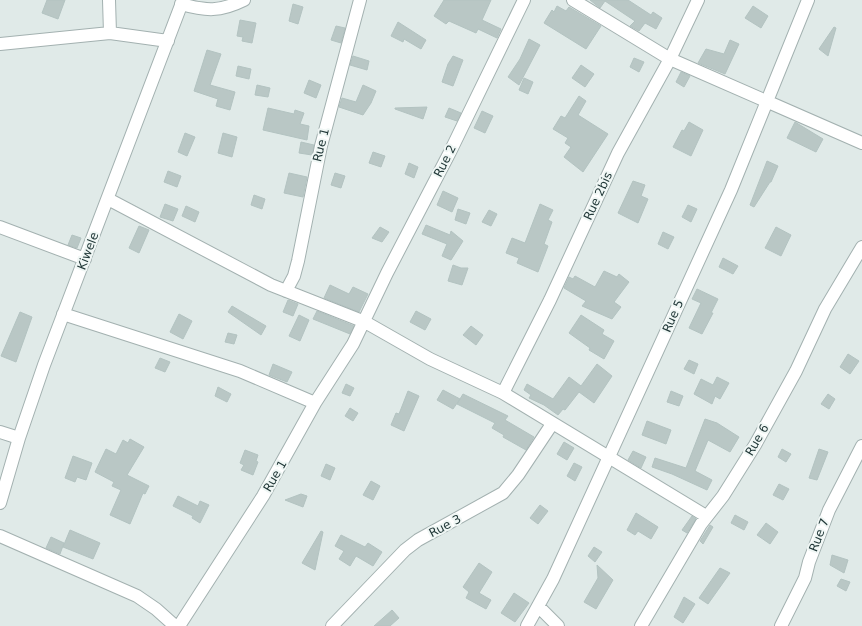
<svg xmlns="http://www.w3.org/2000/svg" width="862" height="626" font-family="'DejaVu Sans',sans-serif">
  <style>
    .building { fill: #b9c7c5; stroke: #b3c3c1 }
    .lines { fill: none; stroke-linecap: round; stroke-linejoin: round }
    .minor-casing { stroke: #a3b1b0; stroke-width: 14 }
    .minor { stroke: #fff; stroke-width: 12 }
    .labels { text-anchor: middle; stroke-width: 4; stroke-linejoin: round; paint-order: stroke }
    .street-label { font-size: 12px; fill: #223939; stroke: #f0f7f5 }
  </style>
  <rect width="100%" height="100%" fill="#e0eae8"/>
  <!-- building -->
  <path class="building" d="M47 0H65L58 19 42 13Z
    M444 0H491L482 20 501 29 497 38 478 29 476 33 449 21 446 24 434 16Z
    M590 0H628L651 15 653 12 662 18 656 29 645 23 639 31 630 26 635 21 605 1 600 8Z
    M293 4 303 7 298 24 289 21Z
    M557 6 566 11 569 7 601 26 586 49 544 23 552 10 554 12Z
    M753 6 768 16 761 28 745 18Z
    M240 20 256 23 252 43 242 41 243 37 237 36Z
    M398 22 426 40 421 49 404 39 403 42 391 36Z
    M336 26 345 28 341 43 331 40Z
    M834 27 836 28 828 56 819 49Z
    M529 39 540 45 519 85 508 77 520 59Z
    M730 40 739 44 725 74 698 63 706 49 724 54Z
    M207 50 221 54 210 85 235 92 230 110 216 106 218 99 194 91Z
    M353 56 369 61 367 70 350 65Z
    M453 56 463 60 453 86 442 82 448 64Z
    M634 58 644 62 639 72 630 67Z
    M581 65 594 74 585 87 572 78Z
    M238 66 251 69 249 79 236 76Z
    M681 72 690 76 684 87 676 82Z
    M524 78 533 82 528 94 519 90Z
    M309 80 321 85 316 98 304 93Z
    M257 85 270 88 268 97 255 95Z
    M363 85 376 91 371 103 363 115 339 107 342 98 356 102Z
    M579 96 586 101 578 115 608 134 583 172 564 157 571 147 565 143 568 138 553 129 561 116 565 118Z
    M427 107 423 119 395 109V108Z
    M268 108 294 114 295 110 304 113 300 124 309 126 307 140 263 130Z
    M449 108 461 113 457 121 445 117Z
    M482 111 493 116 485 133 474 128Z
    M689 122 703 130 691 156 673 147 682 130 684 131Z
    M795 122 823 139 816 152 787 138Z
    M185 133 195 137 187 156 178 152Z
    M223 133 237 137 232 157 218 153Z
    M301 142 314 145 312 155 299 153Z
    M373 152 385 156 381 167 369 163Z
    M767 161 778 166 771 182H770L754 207 750 205Z
    M409 163 418 167 414 178 405 174Z
    M168 171 181 176 177 187 164 182Z
    M289 173 307 177 303 197 284 193Z
    M335 173 345 176 341 188 331 185Z
    M633 181 645 185 641 196 648 199 638 223 618 213Z
    M443 191 458 198 452 212 437 205Z
    M254 195 265 199 262 209 251 205Z
    M165 204 178 209 173 221 160 217Z
    M540 204 553 210 548 220 552 222 544 244 548 246 538 272 517 263 519 258 506 253 512 238 525 243Z
    M688 205 697 209 691 222 682 217Z
    M186 206 199 212 195 222 182 216Z
    M458 209 470 213 466 224 455 220Z
    M489 210 497 214 491 226 482 222Z
    M426 225 450 235 451 231 463 241 451 260 442 256 447 244 422 234Z
    M139 226 149 230 139 253 129 248Z
    M380 227 389 232 382 242 372 238Z
    M776 227 791 235 781 256 765 248Z
    M663 232 674 237 668 249 658 244Z
    M72 235 81 238 77 248 68 245Z
    M723 258 738 266 733 274 719 267Z
    M453 265 461 268H468L462 285 448 281Z
    M604 271 617 277 619 274 629 282 614 302 621 307 612 319 582 306 586 301 564 288 569 277 573 279 575 276 595 287Z
    M330 285 349 294 353 287 368 294 359 312 324 298Z
    M697 289 718 299 711 313H713L702 334 689 328 701 303 692 299Z
    M288 300 298 304 293 316 283 312Z
    M232 306 266 326 261 335 228 312Z
    M317 311 354 326 350 334 313 319Z
    M416 311 431 319 425 330 410 322Z
    M20 312 32 317 16 362 1 356Z
    M179 314 192 321 183 339 170 332Z
    M299 315 309 320 300 341 289 336Z
    M581 315 604 330 602 334 614 341 604 359 589 350 590 348 569 333Z
    M471 326 483 335 476 345 463 335Z
    M228 333 237 335 234 344 225 342Z
    M848 354 859 361 850 374 840 367Z
    M160 358 170 362 165 372 155 368Z
    M689 360 698 364 694 374 684 369Z
    M273 364 292 372 287 382 269 375Z
    M597 364 612 376 594 403 579 392 565 410 563 409 558 415 544 405 529 398 531 395 524 390 527 384 553 399 569 377 581 386Z
    M717 377 729 383 720 399 715 396 712 404 694 394 701 379 713 385Z
    M346 384 354 388 350 396 342 393Z
    M218 387 231 394 227 402 215 396Z
    M443 390 460 399 453 409 437 400Z
    M408 391 419 396 404 431 391 425 396 413 399 414Z
    M671 391 683 396 679 406 667 402Z
    M463 394 508 416 505 420 534 437 526 450 503 437 504 435 492 428 495 423 457 404Z
    M828 394 835 399 829 409 821 404Z
    M350 408 358 413 353 421 345 416Z
    M705 419 717 423 739 437 730 452 708 440 695 471 712 480 707 490 672 474 652 467 655 458 686 468Z
    M647 421 671 430 666 444 642 435Z
    M130 439 144 447 127 475 149 486 145 494 143 493 130 524 110 515 121 490 112 486 114 482 95 472 106 449 116 454 123 440 128 443Z
    M564 442 574 448 567 460 557 454Z
    M782 449 791 454 786 462 778 457Z
    M819 449 828 452 817 480 809 478Z
    M245 450 258 455 256 461 258 462 253 475 241 470 244 465 240 463Z
    M633 451 646 457 641 468 628 460Z
    M73 456 92 463 86 480 77 477 75 482 65 478Z
    M574 463 582 467 575 481 567 476Z
    M326 464 335 468 330 480 321 476Z
    M371 481 380 486 373 500 363 495Z
    M779 484 789 489 783 500 773 495Z
    M301 494 307 496 303 507 285 500Z
    M178 496 198 506 200 501 209 505 200 523 192 518 193 516 173 506Z
    M540 505 548 511 538 524 530 518Z
    M636 513 658 527 651 539 638 531 635 535 627 530Z
    M735 515 748 522 744 530 731 523Z
    M692 516 696 519 687 533 682 530Z
    M766 523 778 532 770 544 757 535Z
    M710 525 713 527 703 544 700 541Z
    M70 530 100 543 93 559 63 547Z
    M321 531 323 532 315 570 302 563Z
    M341 535 365 547 368 543 382 552 373 566 356 556 350 566 339 559 344 551 335 546Z
    M51 537 64 543 60 554 46 548Z
    M594 547 602 552 595 562 588 556Z
    M832 555 848 560 844 573 830 565Z
    M479 563 492 572 479 593 491 600 486 609 466 598 469 592 463 587Z
    M597 565 613 580 596 609 584 602 598 578Z
    M720 568 730 573 708 604 699 598Z
    M841 579 850 582 846 591 837 586Z
    M514 593 529 603 515 622 501 613Z
    M684 597 695 604 683 623 674 617Z
    M392 610 399 618 390 626H374Z"/>
  <g class="lines">
    <defs>
      <path id="minor" d="M109 0 110 33
        M573 0 670 59 862 143
        M181 4C206 11 220 12 244 0
        M0 44 110 33 168 41
        M108 199 271 285 365 322 430 359 503 393 706 516
        M0 227 85 259
        M286 291 294 276 298 261 321 146 360 0
        M63 314 240 371 315 403
        M503 393 550 300 618 153 670 59 698 0
        M0 432 19 438
        M0 503 19 438 44 365 183 0
        M0 536 137 596 156 609 175 626
        M539 607 558 626
        M179 626 263 496 315 403 353 344 387 273 450 152 524 0
        M332 626 405 550 418 540 503 493 518 475 552 424
        M527 626 553 579 731 190 808 0
        M641 626 701 524 723 496 755 445 796 371 825 309 862 247
        M781 626 805 578 809 562 829 510 862 446"/>
    </defs>
    <!-- minor casing -->
    <use href="#minor" class="minor-casing"/>
    <!-- minor -->
    <use href="#minor" class="minor"/>
  </g>
  <g class="labels">
    <!-- street labels -->
    <g class="street-label">
      <text transform="translate(321 145) rotate(-76)" y="4">Rue 1</text>
      <text transform="translate(445 161) rotate(-63)" y="4">Rue 2</text>
      <text transform="translate(598 196) rotate(-65)" y="4">Rue 2bis</text>
      <text transform="translate(88 251) rotate(-69)" y="4">Kiwele</text>
      <text transform="translate(673 316) rotate(-66)" y="4">Rue 5</text>
      <text transform="translate(757 440) rotate(-60)" y="4">Rue 6</text>
      <text transform="translate(275 476) rotate(-60)" y="4">Rue 1</text>
      <text transform="translate(445 526) rotate(-28)" y="4">Rue 3</text>
      <text transform="translate(819 535) rotate(-69)" y="4">Rue 7</text>
    </g>
  </g>
</svg>
